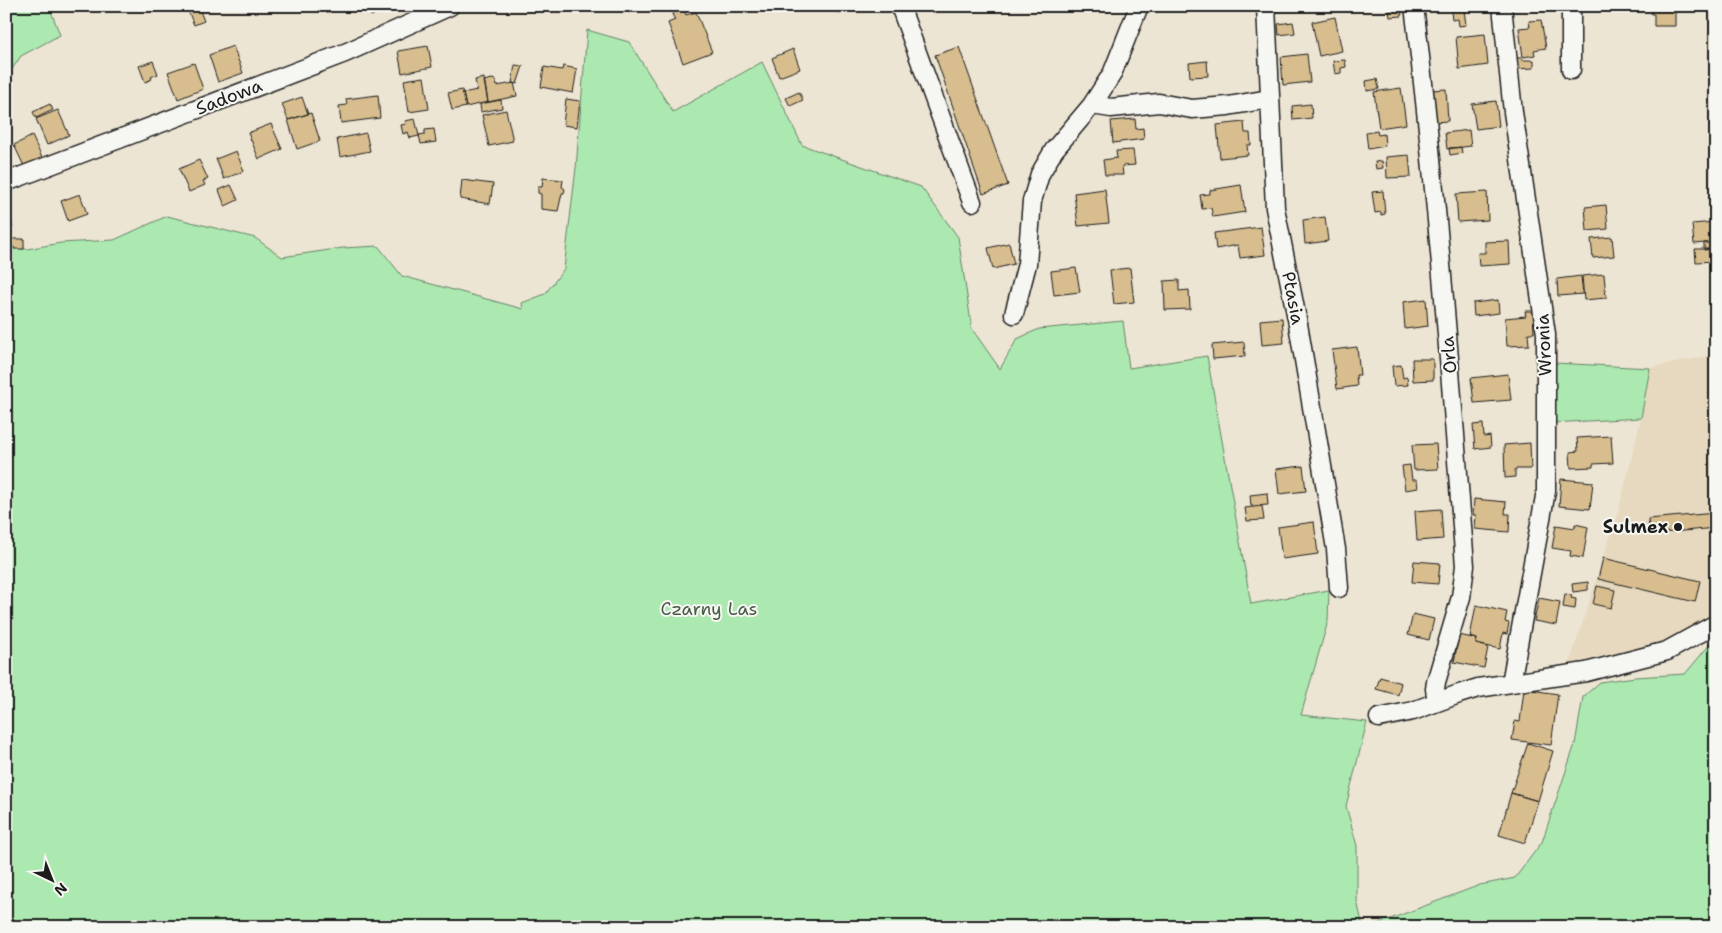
<svg xmlns="http://www.w3.org/2000/svg" width="1722" height="933" font-family="'Shantell Sans',sans-serif">
  <style>
    .built { fill: #e7d9bf }
    .green { fill: #ace9b0; stroke: #648266 }
    .building { fill: #d8be8e; stroke: #1c1c1c }
    .lines { fill: none; stroke-linecap: round; stroke-linejoin: round }
    .street-casing { stroke: #1c1c1c; stroke-width: 21 }
    .street { stroke: #f6f6f2; stroke-width: 18 }
    .poi-dot { fill: #1c1c1c; stroke: #f6f6f2; stroke-width: 2 }
    .labels { text-anchor: middle; stroke-width: 4; stroke-linejoin: round; paint-order: stroke }
    .street-label { font-size: 18px; fill: #1c1c1c; stroke: #f6f6f2 }
    .poi-label { font-size: 18px; font-weight: bold; fill: #1c1c1c; stroke: #f6f6f2; text-anchor: end }
    .park-label { font-size: 18px; fill: #475a48; stroke: #f6f6f2 }
  </style>
  <rect width="100%" height="100%" fill="#ede5d4"/>
  <filter id="ink" filterUnits="userSpaceOnUse"><feTurbulence type="fractalNoise" baseFrequency=".02" numOctaves="2"/><feDisplacementMap in="SourceGraphic" scale="10" xChannelSelector="R" yChannelSelector="G"/><feConvolveMatrix kernelMatrix="1 2 1 2 8 2 1 2 1" color-interpolation-filters="sRGB"/></filter>
  <g filter="url(#ink)">
    <!-- built -->
    <path class="built" d="M1716 354V610L1714 614 1671 642 1569 664 1619 509 1641 418 1650 368Z"/>
    <!-- green -->
    <path class="green" d="M6 6H49L60 35 21 56 6 78Z
      M587 30 629 42 673 112 762 62 802 145 921 187 958 237 972 329 1000 369 1017 339 1039 329 1123 321 1129 368 1207 356 1251 604 1329 590 1328 621 1301 715 1367 722 1346 806 1357 846V901L1363 927H6V248L27 249 61 243 114 240 167 216 255 238 282 257 343 248 378 246 402 276 523 309 522 303 545 294 564 269 576 168Z
      M1554 363 1650 368 1641 418 1551 423Z
      M1716 637V927H1369L1480 885 1515 878 1542 842 1575 744 1583 697 1600 682 1635 677 1685 674Z"/>
    <!-- building -->
    <path class="building" d="M186 6H198L204 21 194 25Z
      M367 6H389L390 8 371 16Z
      M410 6H420L422 9 412 13Z
      M836 6H852V8L838 13Z
      M1459 6H1486V7L1459 9Z
      M1652 6H1675V26H1654V14H1651Z
      M1401 9 1402 16 1390 17 1389 11Z
      M684 10 686 15 696 12 712 52 683 63 668 23 675 20 672 14Z
      M1464 10 1466 25 1459 26 1458 19 1452 20 1451 11Z
      M1335 17 1342 51 1319 56 1312 22Z
      M1541 20 1546 48 1534 50 1535 55 1523 57 1519 28 1530 27 1529 21Z
      M1293 22 1295 33 1279 35 1278 24Z
      M1485 34 1488 65 1459 69 1456 37Z
      M233 46 243 73 218 82 209 55Z
      M428 46 432 67 402 73 398 51Z
      M959 47 1008 185 983 194 935 55Z
      M793 49 800 69 779 77 772 58Z
      M1307 54 1310 82 1283 85 1281 57Z
      M1515 58H1522V60H1534V68L1515 69Z
      M1345 60 1346 67 1341 68V73L1335 74 1333 61Z
      M153 61 158 74 151 77 152 79 145 82 139 66Z
      M1207 61 1208 76 1190 77 1189 63Z
      M194 63 203 89 178 99 168 72Z
      M515 65 523 66 517 84 512 83Z
      M563 66 577 69 573 93 541 87 544 67 562 70Z
      M424 77 429 109 409 112 404 80Z
      M484 78 488 102 466 107 463 93 477 90 475 80Z
      M492 79 495 80 497 86 514 83 517 96 488 102 484 81Z
      M1377 79 1379 89 1367 91 1366 81Z
      M1401 88 1406 124 1379 128 1374 92Z
      M1446 89 1448 121 1434 122 1432 90Z
      M462 90 466 107 452 110 448 93Z
      M799 92 803 100 790 106 786 98Z
      M378 95 380 118 341 123 339 106 347 105 346 99Z
      M302 97 308 114 288 120 282 104Z
      M566 99 580 101 577 127 563 125Z
      M501 100 502 108 481 112 480 104Z
      M1496 101 1499 126 1476 129 1472 104Z
      M50 104 53 110 36 118 33 112Z
      M1311 104 1312 118 1293 120 1292 106Z
      M58 110 69 135 47 145 36 119Z
      M506 110 513 141 489 146 482 115Z
      M311 113 320 141 297 149 288 120Z
      M415 119 419 136 410 138 408 132 403 134 401 125 406 124 405 121Z
      M1135 119 1136 129 1143 128 1144 139 1113 143 1111 121Z
      M1244 122 1245 133H1250L1251 145H1247L1248 155 1220 158 1217 125Z
      M271 124 282 149 259 159 248 133Z
      M434 129 436 142 421 144 419 135 425 134V130Z
      M1469 130 1471 146 1447 149 1445 133Z
      M1377 131 1378 135 1384 134 1385 146 1368 149 1366 133Z
      M366 133 370 151 340 157 337 139Z
      M32 136 43 160 25 168 14 145Z
      M1461 147 1462 153 1450 155 1449 148Z
      M1133 150 1135 165 1122 166 1123 175H1105L1103 160 1117 158 1116 151Z
      M236 151 244 171 224 179 216 159Z
      M1409 155 1411 177 1387 178 1386 157Z
      M199 160 208 179 203 181 205 185 189 192 179 169Z
      M1382 161 1383 168 1376 169 1375 162Z
      M543 178 563 180 562 187 565 189 564 193H562L558 211 541 209V194L538 193V187H542Z
      M462 180 493 184 490 204 460 199Z
      M231 185 238 200 225 206 219 190Z
      M1241 185 1245 212 1213 217 1211 208 1202 209 1200 195 1210 194V190Z
      M1105 189 1109 223 1078 226 1074 193Z
      M1383 191 1385 214 1381 215V212L1375 213 1372 192Z
      M1487 192 1488 220 1458 222 1456 194Z
      M80 194 87 214 68 221 61 201Z
      M1606 205 1608 229 1587 231 1585 207Z
      M6 208 13 227 6 229Z
      M1325 217 1328 241 1305 244 1303 220Z
      M1715 222 1716 242 1694 244 1692 224Z
      M1261 227 1265 255 1240 258 1238 245 1216 249 1214 233Z
      M1612 237 1614 256 1593 258 1591 239Z
      M6 239H24V249H14V247H6Z
      M1509 241 1510 264 1479 266 1478 253H1485V242Z
      M1716 242V258H1715L1714 249 1704 250V243Z
      M1009 243 1014 264 993 269 988 248Z
      M1695 249H1714L1716 261 1696 262Z
      M1076 268 1080 292 1054 295 1051 271Z
      M1130 268 1134 302 1114 304 1110 270Z
      M1604 274 1606 298 1584 300 1582 276Z
      M1581 276 1583 294 1558 296 1557 279Z
      M1179 280V291L1189 290 1190 309 1165 310 1164 281Z
      M1426 299 1428 326 1405 329 1403 302Z
      M1498 300 1499 313 1474 316 1473 303Z
      M1525 311H1533L1534 333H1528L1529 345 1507 346 1505 318 1526 316Z
      M1282 318 1284 343 1262 345 1260 320Z
      M1244 342 1245 356 1213 359 1212 345Z
      M1357 347 1360 375H1356L1357 386 1337 389 1332 350Z
      M1412 359H1433V380L1413 381Z
      M1401 365 1403 378 1407 377 1408 385 1394 386 1392 366Z
      M1508 374 1511 400 1474 403 1471 378Z
      M1483 424 1484 437 1490 436 1491 447 1475 449 1473 425Z
      M1611 436 1613 463 1593 464V467L1571 468 1570 452 1578 451 1577 438Z
      M1530 443 1531 469H1515V477L1505 478 1504 445Z
      M1436 444 1438 469 1414 470 1412 445Z
      M1410 465 1412 480H1417L1418 488 1405 490 1402 466Z
      M1303 466 1306 491 1279 494 1276 469Z
      M1561 479 1593 482 1590 509 1559 506Z
      M1267 493 1268 505 1251 506 1250 495Z
      M1474 499 1506 502 1505 514H1510L1509 532 1475 529 1476 515H1473Z
      M1262 506 1264 520 1247 521 1245 508Z
      M1441 509 1443 539 1417 541 1415 511Z
      M1716 513V528L1650 534 1648 519Z
      M1314 522 1318 554 1282 559 1278 527Z
      M1575 524 1588 527 1583 558 1570 556 1571 551 1552 548 1556 525 1575 528Z
      M1603 558 1700 581 1695 602 1598 579Z
      M1414 561 1440 563 1438 584 1412 582Z
      M1588 582V590L1573 592 1572 584Z
      M1597 586 1615 590 1611 608 1593 604Z
      M1565 594 1572 595 1571 598 1576 599 1575 609 1563 607Z
      M1539 598 1560 602 1556 625 1534 621Z
      M1476 605 1507 612 1505 622 1509 623 1507 634 1503 633 1500 649 1476 644 1477 639 1470 637Z
      M1413 614 1434 619 1429 640 1408 635Z
      M1459 635 1477 639 1476 644 1488 647 1484 668 1454 662Z
      M1380 677 1401 683 1398 695 1376 689Z
      M1524 689 1558 694 1551 745 1512 740 1515 721 1520 722Z
      M1528 743 1553 751 1538 801 1511 793Z
      M1511 793 1538 801 1525 843 1499 835Z"/>
    <g class="lines">
      <defs>
        <path id="street" d="M900 6 972 202
          M1266 6 1275 208 1298 324 1336 549 1339 588
          M1414 6C1437 192 1451 379 1465 566L1461 597 1436 682 1435 689 1437 702
          M1502 6 1513 112 1546 334V491L1511 683
          M1571 70V6
          M1092 105 1111 108 1159 103 1192 109 1228 106 1269 99
          M6 182 345 53 450 6
          M1014 314 1027 264 1032 201 1040 174 1054 150 1092 105 1112 74 1139 6
          M1379 718 1413 711 1459 694 1478 688 1586 672 1667 651 1716 624"/>
      </defs>
      <!-- street casing -->
      <use href="#street" class="street-casing"/>
      <!-- street -->
      <use href="#street" class="street"/>
    </g>
  </g>
  <!-- markers -->
  <circle class="poi-dot" cx="1678" cy="527" r="5"/>
  <g class="labels">
    <!-- street labels -->
    <g class="street-label">
      <text transform="translate(229 97) rotate(-21)" y="6">Sadowa</text>
      <text transform="translate(1293 298) rotate(79)" y="6">Ptasia</text>
      <text transform="translate(1544 345) rotate(-93)" y="6">Wronia</text>
      <text transform="translate(1449 355) rotate(-95)" y="6">Orla</text>
    </g>
    <!-- poi labels -->
    <g class="poi-label">
      <text x="1668" y="533">Sulmex</text>
    </g>
    <!-- park labels -->
    <g class="park-label">
      <text x="709" y="615">Czarny Las</text>
    </g>
  </g>
  <!-- margin -->
  <rect width="1722" height="933" fill="none" stroke="#f6f6f2" stroke-width="25"/>
  <rect x="12" y="12" width="1697" height="908" fill="none" stroke="#1c1c1c" stroke-width="2" filter="url(#ink)"/>
  <!-- north arrow -->
  <g transform="translate(52 880) rotate(137)" stroke="#f6f6f2" stroke-width="4" paint-order="stroke">
  <path d="M0-4L9 19L0 12L-9 19Z" fill="#1c1c1c"/>
  <text y="-8" font-size="14" font-weight="bold" text-anchor="middle" fill="#1c1c1c">N</text>
  </g>
</svg>
